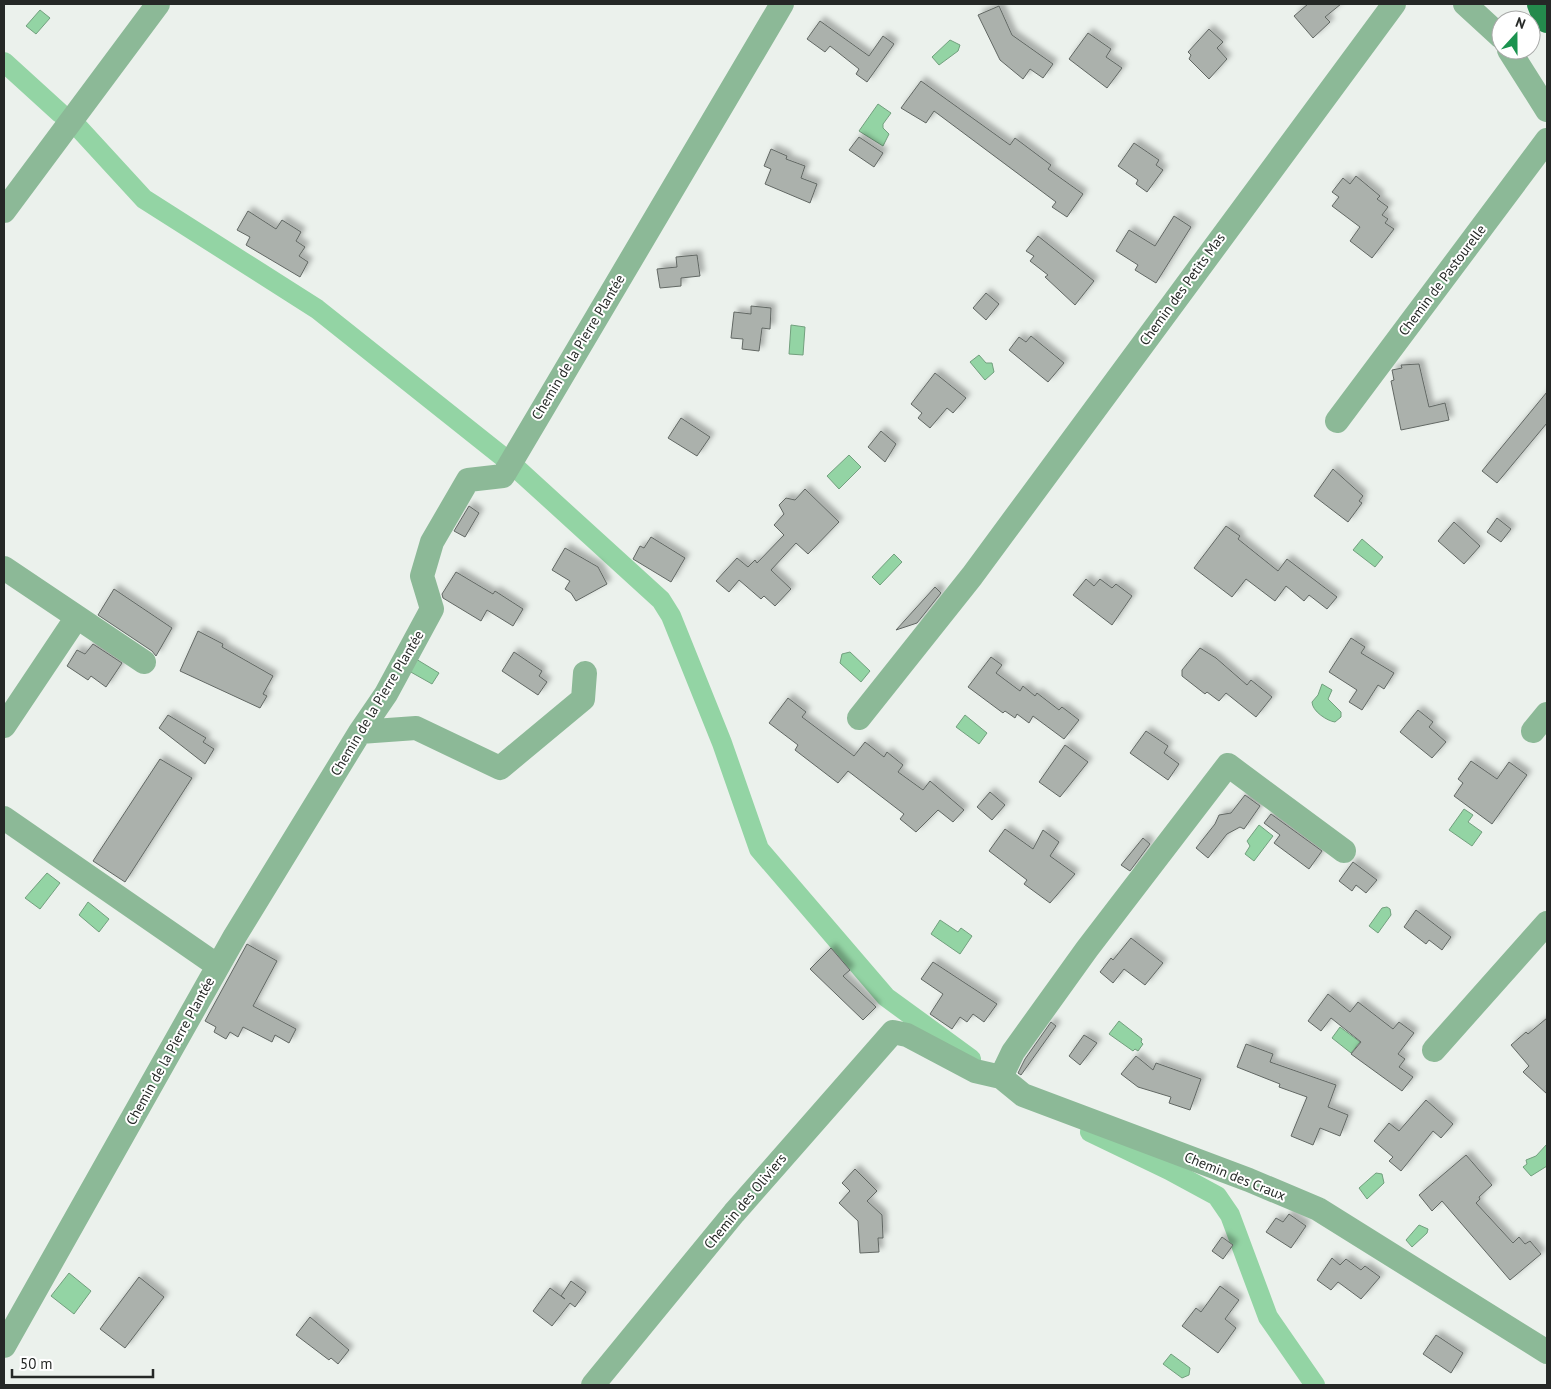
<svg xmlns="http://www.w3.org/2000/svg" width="1551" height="1389" font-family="'PT Sans',sans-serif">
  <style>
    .water { fill: #93d4a4; stroke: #72a07e }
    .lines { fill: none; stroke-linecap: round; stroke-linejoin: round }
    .canal { stroke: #93d4a4; stroke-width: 20 }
    .building { fill: #abb1ac; stroke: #626864; filter: url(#shadow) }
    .minor { stroke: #8cb997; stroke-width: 24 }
    .major { stroke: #248a4c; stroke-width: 28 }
    .labels { text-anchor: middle; stroke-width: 4; stroke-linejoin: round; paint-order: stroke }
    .street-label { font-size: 14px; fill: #252826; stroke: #fff }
  </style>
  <defs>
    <filter id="shadow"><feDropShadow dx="4.5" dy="-4.5" stdDeviation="2.5" flood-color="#0004"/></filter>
  </defs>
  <rect width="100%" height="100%" fill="#ebf1ec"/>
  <!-- water -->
  <path class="water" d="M40 10 50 18 36 34 26 26Z
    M950 40 960 45 958 51 939 65 932 57Z
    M878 104 891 113 883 124V128L889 134 883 146 859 131Z
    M791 325 805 327 803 355 789 354Z
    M979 355 986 363H992L994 372 985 380 970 362Z
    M849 455 861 467 839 489 827 476Z
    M1362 539 1383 557 1375 567 1353 550Z
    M894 554 902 562 880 585 872 577Z
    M850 652 870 671 861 682 840 663 842 654Z
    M416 659 439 673 432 684 409 671Z
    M1322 684 1332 690 1328 699 1341 712V717L1335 722C1327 721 1312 711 1312 702L1318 695Z
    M965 715 987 733 979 744 956 727Z
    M1464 809 1473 815 1468 822 1482 832 1472 846 1449 830Z
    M1259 825 1273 836 1254 861 1245 854 1250 846 1247 841Z
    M47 873 60 883 40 909 25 898Z
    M88 902 109 919 99 932 79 915Z
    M1387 907 1390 909 1391 915 1378 933 1369 926 1382 908Z
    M940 920 958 932 961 928 972 936 960 954 931 934Z
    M1119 1021 1142 1039 1141 1042 1143 1044 1138 1051 1135 1049 1133 1051 1109 1034Z
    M1340 1027 1360 1042 1351 1053 1332 1038Z
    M1547 1144V1166L1531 1176 1523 1167 1527 1164 1526 1160 1536 1156Z
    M1376 1173 1382 1174 1384 1183 1367 1199 1359 1188Z
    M1419 1225 1428 1229 1427 1233 1412 1247 1406 1240Z
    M69 1273 91 1291 74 1314 51 1296Z
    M1171 1354 1190 1368 1189 1375 1182 1378 1163 1364Z"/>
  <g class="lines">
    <!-- canal -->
    <path class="canal" d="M4 62 60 113
      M76 125 144 199 317 309 508 461
      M515 467 661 600 671 616 722 743 759 849 886 997 971 1059
      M1090 1132 1169 1170 1217 1196 1230 1215 1268 1317 1315 1385"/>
  </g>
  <!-- building -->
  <path class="building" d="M1308 4H1341L1325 17 1330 22 1313 38 1294 16Z
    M999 6 1012 35 1053 64 1043 78 1030 69 1023 79 1000 60 978 15Z
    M820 21 869 56 883 36 894 44 867 82 856 74 859 69 830 46 825 52 807 39Z
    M1209 29 1223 42 1217 48 1227 59 1209 79 1189 59 1191 55 1188 52Z
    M1088 33 1111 49 1106 57 1122 68 1107 88 1069 59Z
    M921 81 1010 145 1015 138 1051 165 1048 169 1083 194 1067 217 1052 207 1056 202 934 111 926 123 901 108Z
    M859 137 883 153 874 167 849 150Z
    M1134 143 1159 160 1156 165 1163 170 1147 192 1136 184 1138 180 1118 166Z
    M771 149 787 156 786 159 805 166 801 178 817 184 810 203 765 184 771 169 764 166Z
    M1356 176 1380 196 1377 199 1388 207 1382 215 1388 219 1385 223 1394 229 1372 258 1350 241 1360 227 1332 206 1339 197 1332 192 1343 178 1350 184Z
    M248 211 276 229 282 220 301 232 296 241 305 247 299 256 308 262 300 277 246 245 250 237 237 230Z
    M1174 216 1191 227 1156 283 1135 270 1138 265 1116 251 1129 230 1155 246Z
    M1038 236 1094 281 1075 305 1045 277 1048 275 1030 261 1034 256 1026 251Z
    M697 255 700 276 681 278V286L660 288 657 269 677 267 676 257Z
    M986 293 999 304 986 320 973 308Z
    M751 306 771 308 770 329 762 328 759 351 742 349 743 339 731 338 734 312 751 314Z
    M1031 336 1064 363 1048 382 1009 350 1019 337 1026 342Z
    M1419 364 1429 407 1445 403 1449 420 1401 430 1391 381 1394 380 1392 370 1402 368 1401 365Z
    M935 373 966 398 953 413 947 408 930 428 918 418 922 413 911 404Z
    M1547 392V423L1497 483 1482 471Z
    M681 418 710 437 697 456 668 438Z
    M881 431 896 444 885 462 868 447Z
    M1333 469 1363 496 1359 501 1362 503 1348 522 1314 496Z
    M805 489 839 522 808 554 796 543 771 570 791 589 775 606 764 596 761 599 739 580 729 592 716 581 737 558 748 567 755 560 757 563 784 535 774 525 784 514 779 505 786 498 795 500Z
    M469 506 479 513 465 537 454 531Z
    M1497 518 1511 529 1501 542 1487 532Z
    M1454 522 1480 546 1464 564 1438 541Z
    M1226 526 1240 536 1238 539 1278 571 1287 559 1337 597 1327 609 1309 595 1304 601 1286 586 1275 601 1246 579 1232 597 1194 568Z
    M651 537 685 558 671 582 633 559 640 546 644 548Z
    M565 548 598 567 607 584 576 601 571 593 565 589 570 581 552 570Z
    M456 572 493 594 495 591 523 609 513 626 487 610 481 621 443 598 442 594Z
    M1086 579 1094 586 1100 579 1112 588 1116 584 1132 596 1112 625 1073 595Z
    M935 587 941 593 917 623 896 630Z
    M114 589 172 628 156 656 152 651 98 615Z
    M198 631 223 644 222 647 273 676 263 694 267 696 260 708 180 671Z
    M1351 638 1365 647 1361 653 1394 673 1384 689 1378 685 1362 710 1349 702 1357 690 1329 672Z
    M93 644 122 663 106 687 91 676 88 680 67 666 77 650 85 654Z
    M1200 648 1216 658 1247 685 1251 680 1272 697 1256 717 1226 693 1219 701 1207 692 1205 694 1182 676V670Z
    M514 652 542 671 539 676 547 682 538 695 502 671Z
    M991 657 1002 665 996 673 1020 691 1023 686 1035 696 1037 693 1059 710 1062 707 1079 720 1064 739 1033 716 1029 723 1017 714 1015 718 1005 711 1003 713 968 687Z
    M788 698 806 712 802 717 854 756 865 742 884 757 887 752 903 765 898 772 923 790 930 781 964 810 953 822 938 810 916 832 900 819 904 814 848 771 838 783 795 750 798 745 769 723Z
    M1418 710 1433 722 1429 727 1446 742 1432 758 1400 732Z
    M168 715 206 738 203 742 214 749 205 764 159 728Z
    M1146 731 1168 746 1164 753 1179 764 1168 780 1130 753Z
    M1065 745 1088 762 1060 797 1039 782Z
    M160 759 192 778 125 882 93 861Z
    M1471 761 1497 779 1509 762 1527 775 1492 824 1454 796 1463 783 1458 779Z
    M990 792 1005 805 992 820 977 807Z
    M1245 795 1260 806 1244 829 1240 827 1227 834 1208 858 1196 848 1215 824 1219 815 1231 813Z
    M1271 814 1322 851 1309 869 1274 843 1280 835 1264 823Z
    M1005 829 1033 849 1043 830 1059 842 1050 856 1075 874 1050 903 1024 884 1027 880 989 851Z
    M1143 838 1150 844 1130 871 1121 865Z
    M1353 862 1377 880 1366 893 1356 885 1352 891 1339 881Z
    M1416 910 1451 937 1442 950 1429 940 1426 944 1404 927Z
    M1131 938 1163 963 1145 985 1124 969 1113 983 1100 972 1111 958 1113 960Z
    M247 944 277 961 253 1006 296 1029 289 1043 275 1035 272 1042 243 1027 238 1037 230 1032 226 1039 214 1032 216 1027 205 1021Z
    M831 948 850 970 843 976 876 1007 863 1020 810 969Z
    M933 962 997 1004 984 1022 973 1014 967 1022 960 1017 952 1029 930 1014 943 994 921 979Z
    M1328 994 1350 1012 1358 1002 1393 1029 1399 1022 1414 1033 1398 1054 1405 1059 1399 1067 1413 1077 1402 1091 1351 1054 1361 1042 1331 1018 1321 1031 1308 1021Z
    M1547 1018V1094L1523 1072 1529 1066 1511 1045 1526 1032 1528 1034Z
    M1051 1022 1056 1026 1021 1075 1018 1073 1025 1059Z
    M1084 1035 1097 1043 1080 1065 1069 1056Z
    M1246 1044 1273 1054 1270 1062 1336 1085 1328 1107 1348 1115 1340 1136 1320 1128 1313 1145 1291 1136 1307 1097 1279 1087 1280 1084 1237 1067Z
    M1136 1056 1153 1070 1156 1063 1201 1079 1190 1110 1169 1103 1171 1097 1138 1087 1121 1074Z
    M1426 1100 1453 1124 1441 1138 1433 1131 1401 1171 1389 1161 1393 1157 1374 1141 1389 1123 1399 1131Z
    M1466 1155 1492 1185 1479 1197 1480 1199 1476 1203 1513 1243 1519 1237 1525 1244 1530 1241 1541 1254 1510 1280 1442 1201 1432 1211 1419 1195Z
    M855 1169 877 1191 867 1201 882 1215 883 1238H878L879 1252 860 1253 858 1221 839 1203 850 1191 842 1183Z
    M1289 1214 1306 1226 1291 1248 1266 1232 1276 1218 1283 1222Z
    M1222 1237 1233 1245 1223 1259 1212 1251Z
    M1332 1258 1340 1265 1346 1259 1361 1270 1365 1266 1380 1277 1361 1299 1338 1282 1331 1290 1317 1280Z
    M139 1277 164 1297 125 1348 100 1329Z
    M571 1281 586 1292 575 1307 570 1303 552 1326 533 1311 550 1288 565 1299 561 1296Z
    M1220 1286 1239 1300 1225 1319 1236 1328 1218 1353 1182 1326 1196 1308 1201 1312Z
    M310 1317 349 1350 338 1364 331 1358 329 1360 296 1335Z
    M1436 1335 1463 1353 1451 1373 1423 1354Z"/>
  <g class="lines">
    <!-- minor -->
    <path class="minor" d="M1465 4 1501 37
      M1509 50 1547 110
      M4 211 158 4
      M1337 421 1547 140
      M4 568 144 662
      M859 718 972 576 1394 4
      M4 726 77 617
      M1533 731 1547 714
      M360 732 416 728 500 768 583 699 585 673
      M4 818 218 966
      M1434 1050 1547 923
      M1001 1077 1013 1052 1087 949 1228 765 1344 851
      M4 1346 235 936 360 732 386 694 432 609 422 576 432 542 468 480 503 476 782 4
      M593 1385 734 1213 893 1032 907 1035 975 1071 1001 1077 1023 1095 1249 1180 1318 1209 1547 1352"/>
    <!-- major -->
    <path class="major" d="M1541 4 1547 19"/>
  </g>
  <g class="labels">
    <!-- street labels -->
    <g class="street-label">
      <text transform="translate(1442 280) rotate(-53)" y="5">Chemin de Pastourelle</text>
      <text transform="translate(1182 289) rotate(-54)" y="5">Chemin des Petits Mas</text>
      <text transform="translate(578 347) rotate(-59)" y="5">Chemin de la Pierre Plantée</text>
      <text transform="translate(377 703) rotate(-59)" y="5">Chemin de la Pierre Plantée</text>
      <text transform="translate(170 1051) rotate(-61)" y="5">Chemin de la Pierre Plantée</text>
      <text transform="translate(1235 1176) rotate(22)" y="5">Chemin des Craux</text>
      <text transform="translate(745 1201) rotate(-50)" y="5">Chemin des Oliviers</text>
    </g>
  </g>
  <!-- border -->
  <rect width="1551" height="1389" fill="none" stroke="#252826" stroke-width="10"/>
  <!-- north arrow -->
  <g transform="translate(1516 35) rotate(21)"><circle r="24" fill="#ffffff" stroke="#a8a9a8"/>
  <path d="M0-4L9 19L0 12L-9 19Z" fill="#1b934f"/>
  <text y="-8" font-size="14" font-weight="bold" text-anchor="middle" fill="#252826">N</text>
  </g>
  <!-- scale -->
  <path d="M12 1369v8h141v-8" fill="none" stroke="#252826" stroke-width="2.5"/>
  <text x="20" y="1369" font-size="15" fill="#252826" stroke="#ffffff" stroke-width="4" paint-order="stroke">50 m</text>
</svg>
